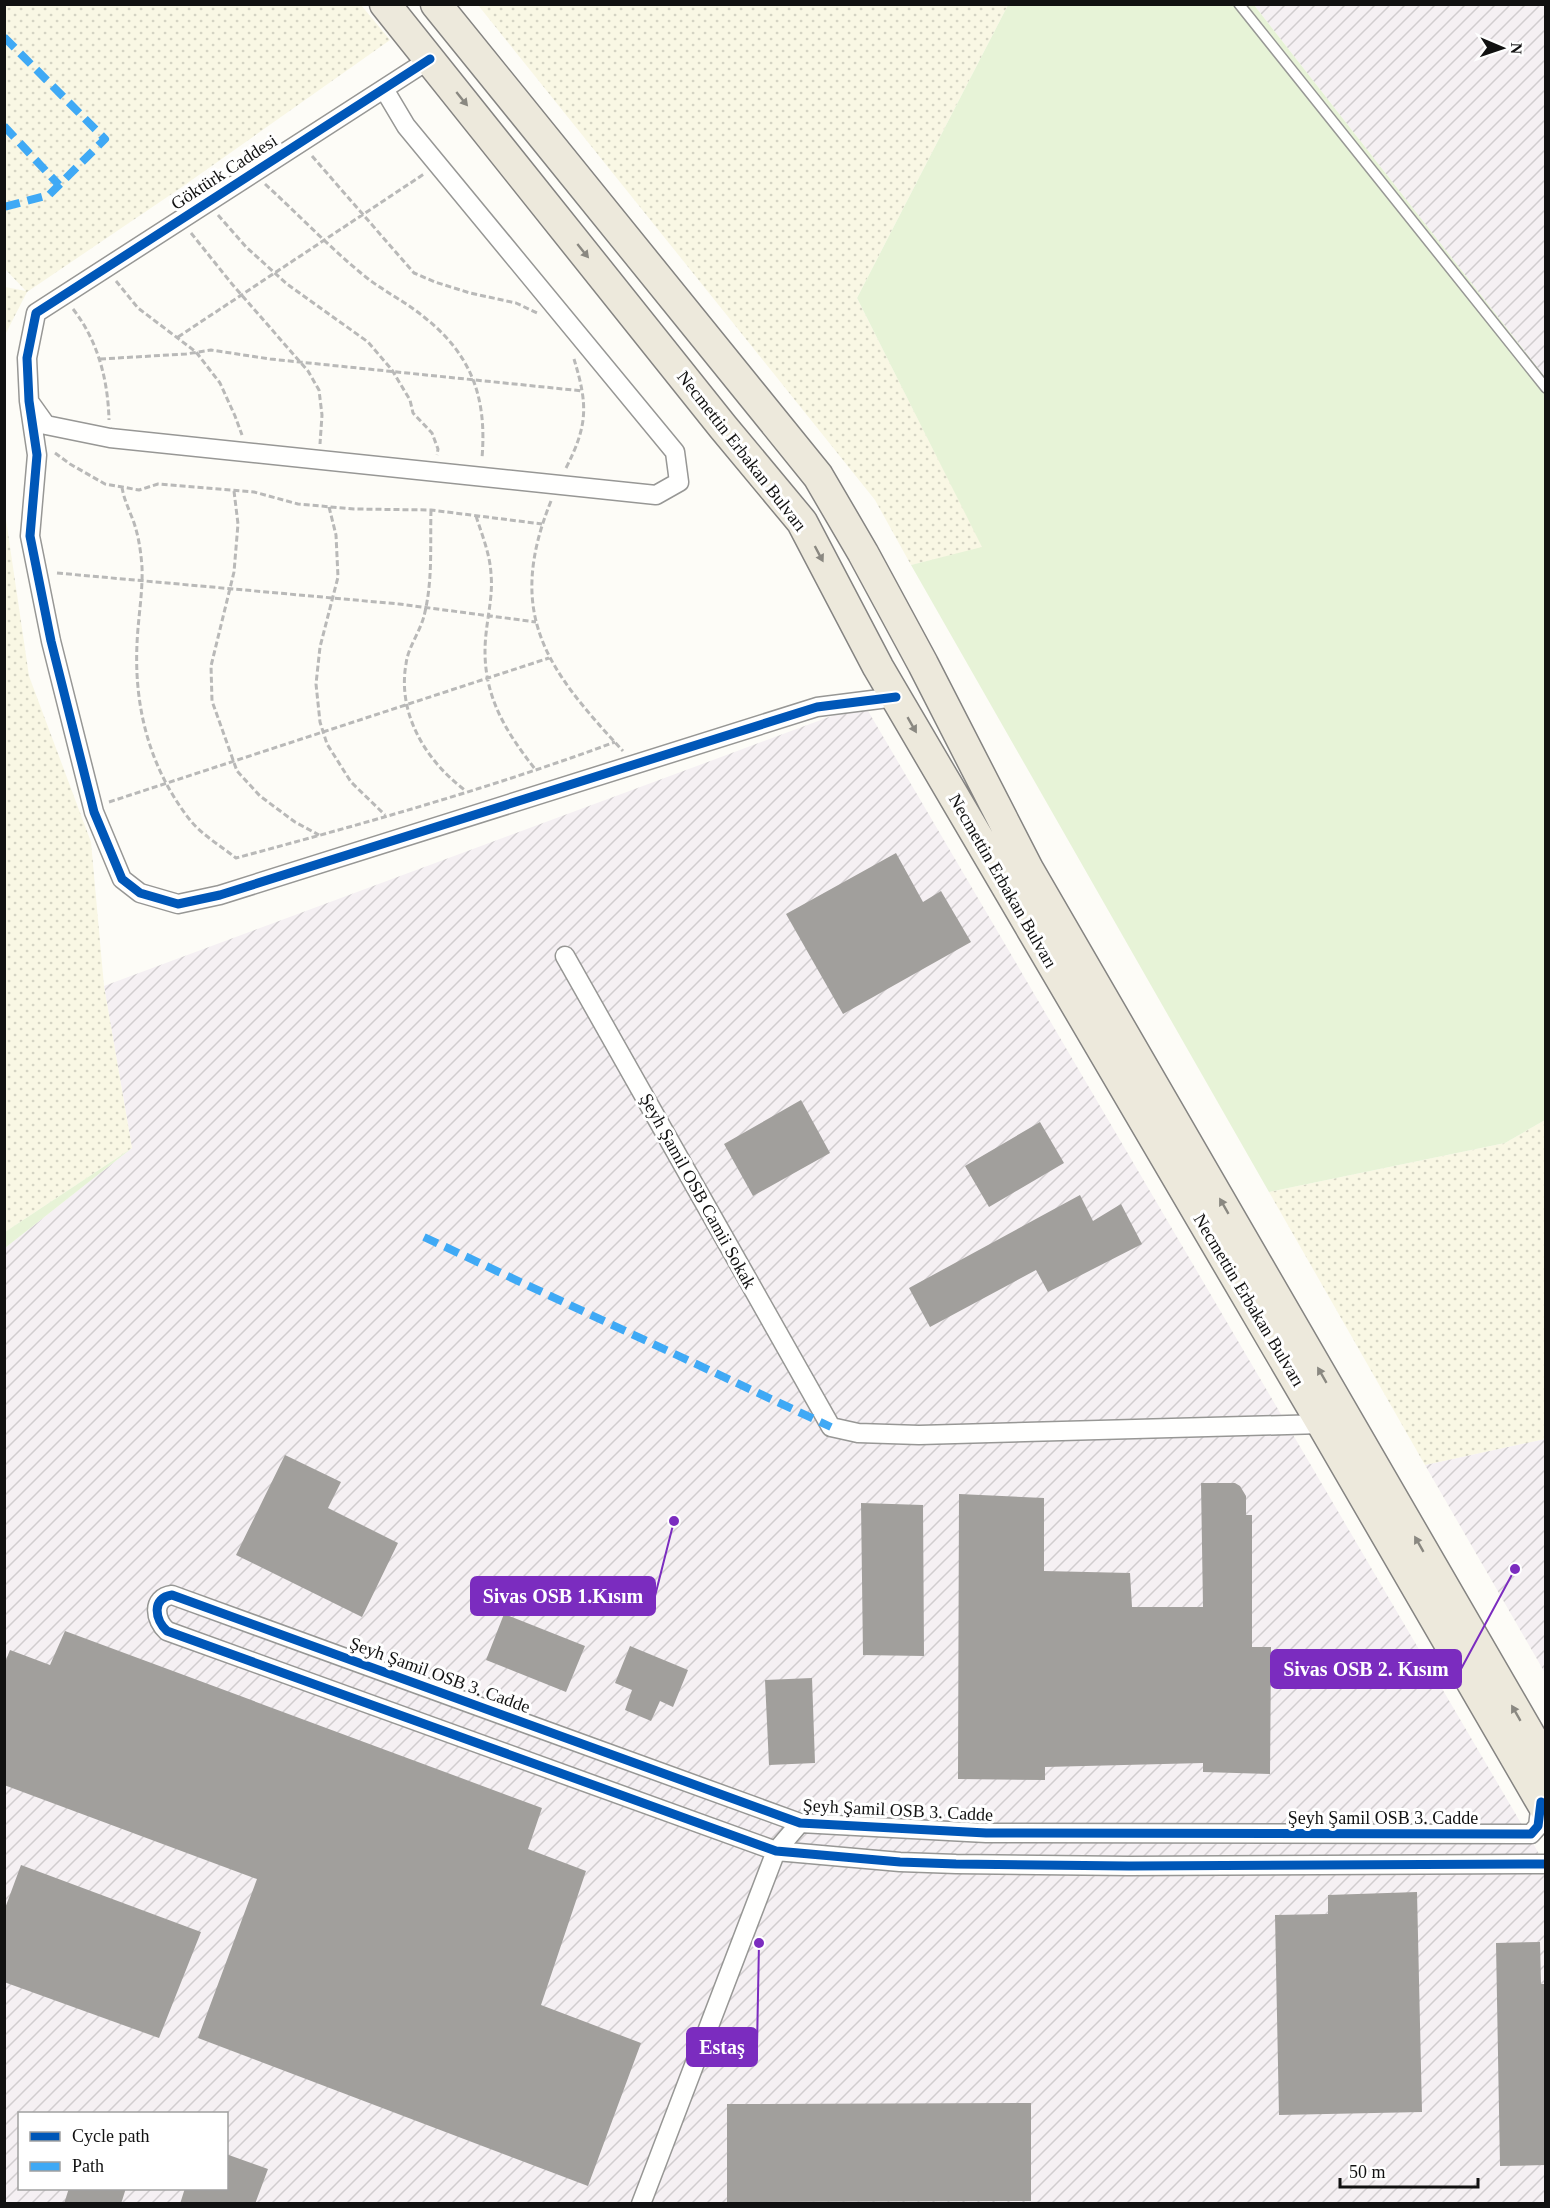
<svg xmlns="http://www.w3.org/2000/svg" width="1550" height="2208" font-family="'Times New Roman',serif">
  <style>
    .industrial { fill: url(#industrial-furrows); fill-rule: evenodd }
    .farmland { fill: url(#farmland-dots) }
    .grass { fill: #e7f3d7 }
    .building { fill: #a19f9c }
    .lines { fill: none; stroke-linecap: round; stroke-linejoin: round }
    .service-casing { stroke: #979795; stroke-width: 12 }
    .minor-casing { stroke: #979795; stroke-width: 21 }
    .primary-casing { stroke: #858482; stroke-width: 33 }
    .path { stroke: #b9b9b8; stroke-width: 3; stroke-dasharray: 6 3; stroke-linecap: butt }
    .service { stroke: #fffffe; stroke-width: 9 }
    .minor { stroke: #fffffe; stroke-width: 18 }
    .primary { stroke: #ede9dc; stroke-width: 30 }
    .quiet { stroke: #3fa9f5; stroke-width: 8; stroke-dasharray: 15 8; stroke-linecap: butt }
    .cycleway-casing { stroke: #fff; stroke-width: 13 }
    .cycleway { stroke: #0057b8; stroke-width: 9 }
    .oneway { fill: #8a8881 }
    .labels { text-anchor: middle; stroke-width: 6; stroke-linejoin: round; paint-order: stroke }
    .street-label { font-size: 18px; fill: #111; stroke: #fff }
    .leader { fill: none; stroke: #7b2cbf; stroke-width: 2 }
    .callout-dot { fill: #7b2cbf; stroke: #fff; stroke-width: 2 }
    .callout { fill: #7b2cbf; stroke: #7b2cbf; stroke-width: 2 }
    .callout-label { font-size: 20px; text-anchor: middle; font-weight: bold; fill: #fff }
  </style>
  <defs>
    <pattern id="industrial-furrows" width="10" height="10" patternUnits="userSpaceOnUse" patternTransform="scale(1.5)"><rect width="10" height="10" fill="#f5f0f3"/><path d="M-1 1l2-2M0 10L10 0M9 11l2-2" fill="none" stroke="#d1cdcf"/></pattern>
    <pattern id="farmland-dots" width="8" height="8" patternUnits="userSpaceOnUse" patternTransform="scale(1.5)"><rect width="8" height="8" fill="#f9f7e4"/><path d="M2 2h.1M6 6h.1" fill="none" stroke="#d4d3c3" stroke-width="1.8" stroke-linecap="round"/></pattern>
  </defs>
  <rect width="100%" height="100%" fill="#fdfcf7"/>
  <!-- industrial -->
  <path class="industrial" d="M1254 5H1545V377Z
    M864 704 1545 1864V2203L5 2204V1248L132 1148 104 986ZM20 2114H226V2188H20Z
    M1545 1439V1673L1425 1465Z"/>
  <!-- farmland -->
  <path class="farmland" d="M5 5H361L390 40 179 189 27 292 5 335V287L26 291 5 269Z
    M478 5H1008L857 298 983 548 911 565 875 500Z
    M4 506 29 676 91 842 104 986 132 1148 5 1232Z
    M1545 1120V1439L1425 1465 1269 1192 1505 1143Z"/>
  <!-- grass -->
  <path class="grass" d="M1008 5H1254L1545 377V1120L1505 1143 1269 1192 911 565 982 547 857 298Z
    M132 1148 5 1248V1232Z"/>
  <!-- building -->
  <path class="building" d="M896 853 923 902 941 891 971 942 843 1014 786 914Z
    M801 1100 830 1153 753 1196 724 1144Z
    M1040 1122 1064 1163 989 1207 965 1166Z
    M1080 1195 1093 1221 1121 1204 1142 1244 1048 1292 1036 1270 930 1327 909 1288Z
    M285 1455 341 1482 328 1508 398 1543 362 1617 236 1555Z
    M1201 1483H1235L1240 1486 1246 1496V1515H1252V1647H1271L1270 1774 1203 1772V1763L1045 1767V1780L958 1779 959 1494 1044 1498V1571L1130 1573 1132 1607H1203Z
    M861 1503 923 1505 924 1656 863 1655Z
    M504 1614 585 1646 566 1692 486 1660Z
    M65 1631 542 1808 528 1849 586 1871 541 2005 641 2043 588 2186 198 2038 257 1879 4 1785V1665L10 1650 50 1665Z
    M630 1646 688 1670 673 1707 660 1701 651 1721 625 1710 632 1690 615 1683Z
    M812 1678 815 1763 769 1765 765 1680Z
    M21 1865 201 1932 159 2038 4 1982V1911Z
    M1417 1892 1422 2112 1279 2115 1275 1915 1328 1914V1895Z
    M1540 1942 1541 1984H1545V2165L1500 2166 1496 1943Z
    M1031 2103V2201L727 2202V2104Z
    M226 2154 268 2169 255 2204H180L185 2188H226Z
    M69 2188H126L121 2204H64Z"/>
  <g class="lines">
    <defs>
      <path id="service" d="M1239 4 1546 388"/>
      <path id="minor" d="M430 59 36 313 27 358 29 401 37 455 30 536 51 641 94 812 122 879 140 893 178 904 220 895 817 707 896 697
        M31 404 46 425 110 438 656 495 679 482 675 452 406 126 384 89
        M565 956 831 1427 858 1433 919 1435 1322 1424
        M1541 1802 1538 1826 1531 1834H1523L986 1833 800 1823 172 1595C151 1598 155 1620 167 1631L776 1851 900 1862 956 1864 1129 1866 1546 1864
        M641 2204 776 1851 800 1823"/>
      <path id="primary" d="M385 4 723 427 802 522 878 667 1322 1424 1546 1810
        M436 4 818 476 863 553 923 664 1028 869 1546 1763"/>
    </defs>
    <!-- service casing -->
    <use href="#service" class="service-casing"/>
    <!-- minor casing -->
    <use href="#minor" class="minor-casing"/>
    <!-- primary casing -->
    <use href="#primary" class="primary-casing"/>
    <!-- path -->
    <path class="path" d="M312 156 414 273 435 282 470 293 516 303 537 313
      M265 184C299 215 331 249 367 278 385 292 406 302 424 317 472 355 487 398 482 458
      M218 215 246 247 287 284 368 342 392 370 410 400 413 413 432 433 438 449 437 455
      M191 233 232 284 308 371 319 390 322 415 320 444
      M116 281 138 308 196 352 220 383 235 416 242 435
      M73 309C98 341 108 380 109 420
      M178 337 424 174
      M100 359 186 354 211 350 270 359 583 391
      M55 453 70 464 105 484 139 490 158 484 254 492 298 504 354 509 431 510 542 524
      M566 468C588 425 588 405 574 359
      M122 487C124 501 131 513 135 526 139 539 141 553 142 567 143 592 138 618 137 644 134 708 150 769 190 820 202 835 221 846 236 858 363 824 491 788 615 742
      M234 491 238 524 234 572 211 666 212 701 237 771 260 796 295 822 319 835
      M551 501C505 615 547 669 623 751
      M329 507 336 535 338 577 320 647 316 684 320 722 327 744 351 782 385 815
      M431 510C430 546 433 581 424 616 420 632 408 647 406 664 397 715 427 762 466 791
      M476 516C482 535 490 554 491 574 493 594 488 614 486 634 480 689 502 727 535 769
      M57 573 399 604 536 622
      M109 802 549 658"/>
    <!-- service -->
    <use href="#service" class="service"/>
    <!-- minor -->
    <use href="#minor" class="minor"/>
    <!-- primary -->
    <use href="#primary" class="primary"/>
    <!-- quiet -->
    <path class="quiet" d="M4 37 105 139 49 195 4 207
      M4 126 59 185
      M424 1237 831 1427"/>
    <defs>
      <path id="cycleway" d="M430 59 36 313 27 358 29 401 37 455 30 536 51 641 94 812 122 879 140 893 178 904 220 895 817 707 896 697
        M1541 1802 1538 1826 1531 1834H1523L986 1833 800 1823 172 1595C151 1598 155 1620 167 1631L776 1851 900 1862 956 1864 1129 1866 1546 1864"/>
    </defs>
    <!-- cycleway casing -->
    <use href="#cycleway" class="cycleway-casing"/>
    <!-- cycleway -->
    <use href="#cycleway" class="cycleway"/>
  </g>
  <!-- one-way arrows -->
  <defs><path id="oneway-solid" d="M-6-.8H1V-3.2L6.5 0L1 3.2V.8H-6Z" transform="scale(1.5)"/></defs>
  <g class="oneway">
    <use href="#oneway-solid" transform="translate(462 99) rotate(51)"/>
    <use href="#oneway-solid" transform="translate(583 251) rotate(51)"/>
    <use href="#oneway-solid" transform="translate(819 554) rotate(62)"/>
    <use href="#oneway-solid" transform="translate(912 725) rotate(60)"/>
    <use href="#oneway-solid" transform="translate(1224 1206) rotate(-120)"/>
    <use href="#oneway-solid" transform="translate(1322 1375) rotate(-120)"/>
    <use href="#oneway-solid" transform="translate(1419 1544) rotate(-120)"/>
    <use href="#oneway-solid" transform="translate(1516 1713) rotate(-120)"/>
  </g>
  <g class="labels">
    <!-- street labels -->
    <g class="street-label">
      <text transform="translate(224 172) rotate(-33)" y="6">Göktürk Caddesi</text>
      <text transform="translate(742 451) rotate(52)" y="6">Necmettin Erbakan Bulvarı</text>
      <text transform="translate(1003 881) rotate(60)" y="6">Necmettin Erbakan Bulvarı</text>
      <text transform="translate(698 1191) rotate(61)" y="6">Şeyh Şamil OSB Camii Sokak</text>
      <text transform="translate(1249 1300) rotate(59)" y="6">Necmettin Erbakan Bulvarı</text>
      <text transform="translate(440 1675) rotate(20)" y="6">Şeyh Şamil OSB 3. Cadde</text>
      <text transform="translate(898 1810) rotate(3)" y="6">Şeyh Şamil OSB 3. Cadde</text>
      <text x="1383" y="1824">Şeyh Şamil OSB 3. Cadde</text>
    </g>
  </g>
  <!-- callouts -->
  <path class="leader" d="M674 1521L655 1596M1515 1569L1461 1669M759 1943L757 2047"/>
  <g class="callout-dot">
    <circle cx="674" cy="1521" r="6"/>
    <circle cx="1515" cy="1569" r="6"/>
    <circle cx="759" cy="1943" r="6"/>
  </g>
  <g class="callout">
    <rect x="471" y="1577" width="184" height="38" rx="6"/>
    <rect x="1271" y="1650" width="190" height="38" rx="6"/>
    <rect x="687" y="2028" width="70" height="38" rx="6"/>
  </g>
  <g class="callout-label">
    <text x="563" y="1603">Sivas OSB 1.Kısım</text>
    <text x="1366" y="1676">Sivas OSB 2. Kısım</text>
    <text x="722" y="2054">Estaş</text>
  </g>
  <!-- border -->
  <rect width="1550" height="2208" fill="none" stroke="#111111" stroke-width="12"/>
  <!-- legend -->
  <rect x="18" y="2112" width="210" height="78" fill="#ffffff" stroke="#a0a0a0" stroke-width="1.5"/>
  <rect x="30" y="2132" width="30" height="9" fill="#0057b8" stroke="#a0a0a0" stroke-width="1.5"/>
  <text x="72" y="2142" font-size="18" fill="#111111">Cycle path</text>
  <rect x="30" y="2162" width="30" height="9" fill="#3fa9f5" stroke="#a0a0a0" stroke-width="1.5"/>
  <text x="72" y="2172" font-size="18" fill="#111111">Path</text>
  <!-- north arrow -->
  <g transform="translate(1502 48) rotate(92)" stroke="#ffffff" stroke-width="4.5" paint-order="stroke">
  <path d="M0-4.5L10 22L0 15L-10 22Z" fill="#111111"/>
  <text y="-9" font-size="16" font-weight="bold" text-anchor="middle" fill="#111111">N</text>
  </g>
  <!-- scale -->
  <path d="M1340 2178v9h138v-9" fill="none" stroke="#111111" stroke-width="3"/>
  <text x="1349" y="2178" font-size="18" fill="#111111" stroke="#ffffff" stroke-width="4.5" paint-order="stroke">50 m</text>
</svg>
